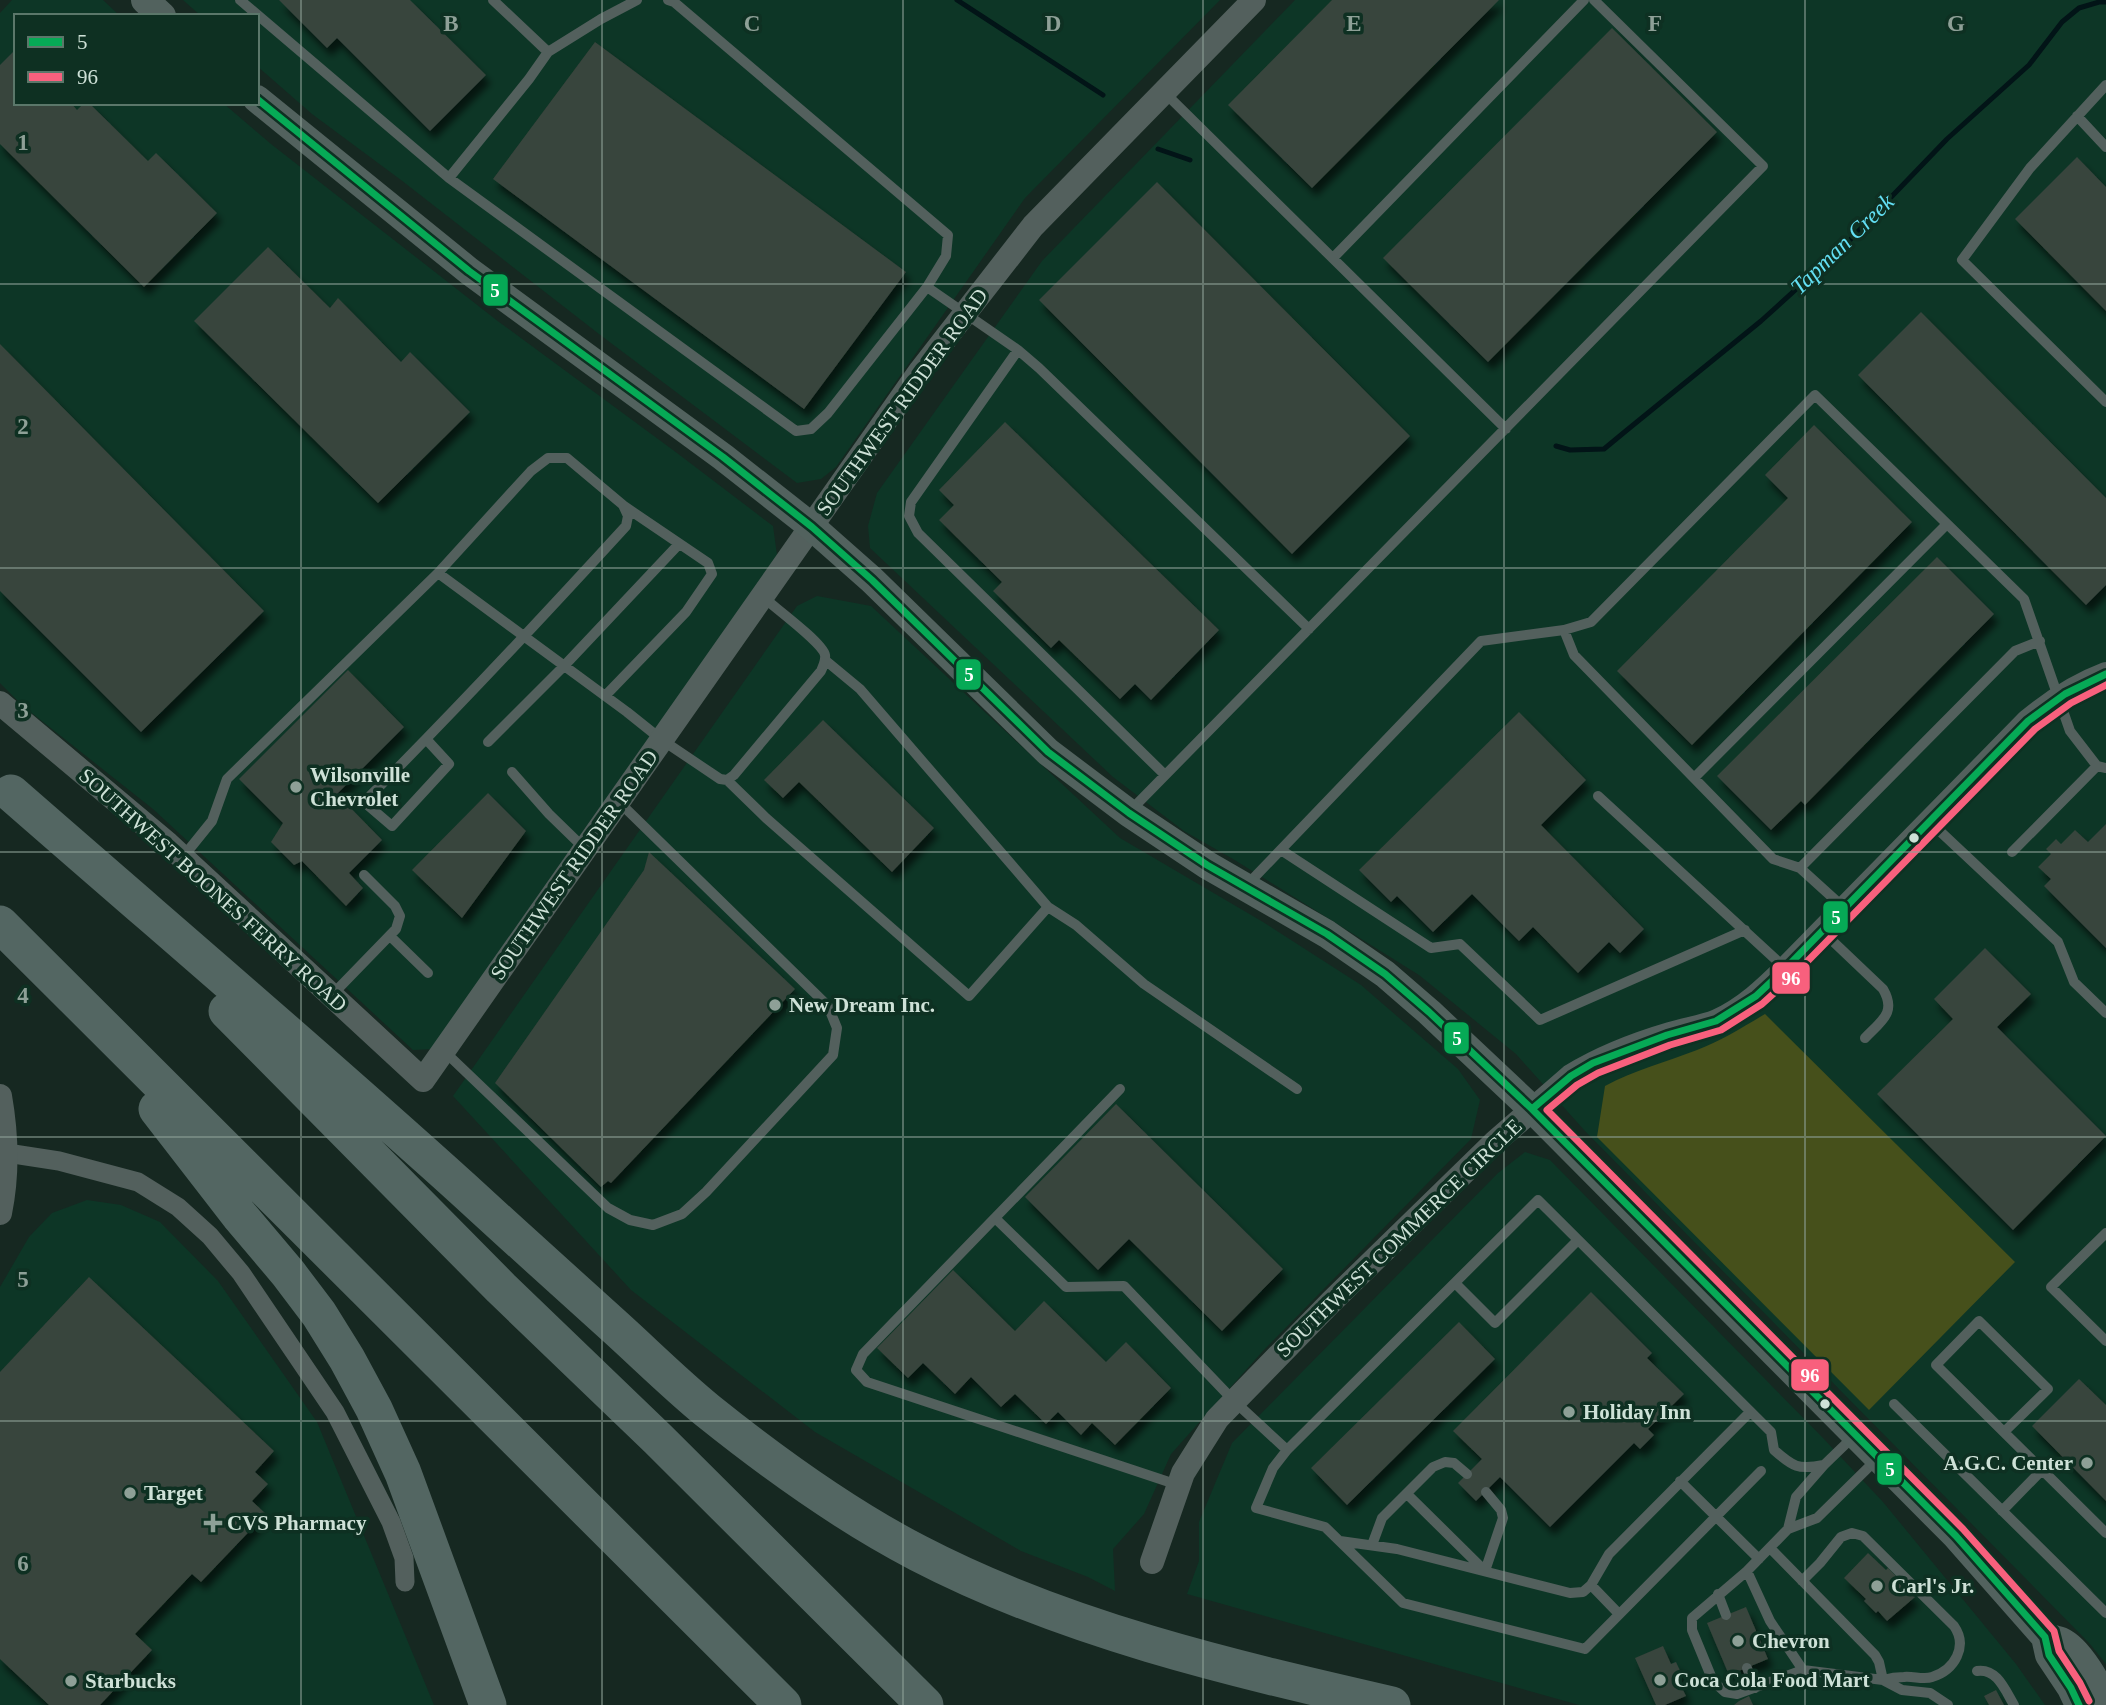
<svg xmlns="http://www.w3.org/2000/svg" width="2106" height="1705" font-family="Georgia,serif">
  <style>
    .built { fill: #0d3626 }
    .forest { fill: #46501b }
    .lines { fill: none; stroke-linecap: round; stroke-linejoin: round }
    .stream { stroke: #021417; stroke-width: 5 }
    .building { fill: #38443c; filter: url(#shadow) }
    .service { stroke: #53605d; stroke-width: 10 }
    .minor { stroke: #53605d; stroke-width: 19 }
    .tertiary { stroke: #53605d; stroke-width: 24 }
    .secondary { stroke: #52625e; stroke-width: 28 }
    .motorway { stroke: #536662; stroke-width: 37 }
    .bus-1-casing { stroke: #0e3022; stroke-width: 12 }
    .bus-2-casing { stroke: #0e3022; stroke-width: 12 }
    .bus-1 { stroke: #06aa56; stroke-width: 7 }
    .bus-2 { stroke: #f8607d; stroke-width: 7 }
    .grid { fill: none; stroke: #8ea097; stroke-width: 2; stroke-opacity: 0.55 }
    .poi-dot { fill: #8ea097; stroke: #0e3022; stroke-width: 2.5 }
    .bus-dot { fill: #cee1d7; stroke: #0e3022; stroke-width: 2.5 }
    .labels { text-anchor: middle; stroke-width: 7; stroke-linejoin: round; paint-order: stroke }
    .street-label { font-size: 21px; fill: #cee1d7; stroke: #0e3022 }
    .poi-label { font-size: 21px; font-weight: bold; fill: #cee1d7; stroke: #0e3022; text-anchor: start }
    .water-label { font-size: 23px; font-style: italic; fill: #63e0f4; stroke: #0e3022 }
    .grid-label { font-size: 23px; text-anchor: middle; font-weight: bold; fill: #8ea097; stroke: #0e3022; stroke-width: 7; stroke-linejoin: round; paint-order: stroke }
    .line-badge { stroke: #0e3022; stroke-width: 2.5 }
    .badge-label { font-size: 19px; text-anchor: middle; font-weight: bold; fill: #fff }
  </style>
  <defs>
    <filter id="shadow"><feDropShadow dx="4.5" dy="8" stdDeviation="3.5" flood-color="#0009"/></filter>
  </defs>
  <rect width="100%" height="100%" fill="#162821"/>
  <!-- built -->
  <path class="built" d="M12 0H103L120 16H16V103H223L271 144 499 322 677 453 773 526 777 555 433 1049 413 1050 153 809 23 706 0 683V13Z
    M183 0H1220L1025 198 836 467 821 479 797 483 599 334 401 180 312 114 257 66V16H201Z
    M1295 0H2106V1664L2090 1644 1585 1131 1516 1054 1419 975 1233 859 1184 831 1113 777 870 548 868 526 877 493 1042 261Z
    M817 596 871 606 1120 838 1263 922 1361 985 1458 1069 1480 1100 1471 1139 1262 1352 1171 1454 1144 1514 1113 1549 1115 1591 1088 1577 1021 1551 815 1432 631 1290 453 1096 797 606Z
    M1525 1152 1550 1160 1823 1438 1883 1502 2016 1664 2045 1705H1579L1187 1594 1199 1561V1522L1232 1443 1498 1173Z
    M87 1200 121 1205 160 1222 218 1281 317 1422 434 1705H0V1287L29 1237 52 1213Z"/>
  <!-- forest -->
  <path class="forest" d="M1765 1014 2015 1262 1869 1410 1597 1137 1605 1086C1635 1070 1666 1062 1697 1050 1721 1041 1743 1027 1765 1014Z"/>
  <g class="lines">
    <!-- stream -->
    <path class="stream" d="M957 0 1103 95
      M1158 149 1190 160
      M1556 446 1570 450 1604 449 1627 430 1761 321 1847 243 1947 139 2029 65 2062 22 2079 8 2099 2H2106"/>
  </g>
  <!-- building -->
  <path class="building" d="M279 0H410L486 75 430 131 337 38 327 48Z
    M1332 0H1499L1312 188 1228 105Z
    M1612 28 1717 132 1488 362 1383 258Z
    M595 42 906 272 804 409 493 179Z
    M16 49V103H71L77 110 84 103H89L148 161 156 153 217 213 144 287 0 144V65Z
    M2077 157 2106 187V311L2015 219Z
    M1157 182 1410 436 1292 554 1039 300Z
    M268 247 330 308 338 298 401 362 410 352 470 412 378 503 194 321Z
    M1921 312 2106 498V585L2086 605 1858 375Z
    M0 344 264 611 141 732 0 591Z
    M1005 422 1219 630 1151 700 1135 684 1120 699 1059 640 1051 648 993 591 1002 582 939 520 954 505 939 490Z
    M1814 425 1912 522 1692 745 1617 671 1788 498 1765 475Z
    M1937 557 1994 614 1805 805 1801 801 1771 830 1717 776Z
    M348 670 404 727 337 794 382 840 349 873 363 888 346 906 302 861 294 865 271 842 283 823 239 779Z
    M1519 712 1586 780 1541 825 1644 929 1620 953 1609 942 1578 973 1533 927 1519 941 1472 894 1433 932 1397 896 1391 902 1359 870Z
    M823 720 934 828 892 872 799 782 783 798 764 780Z
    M488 793 526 831 462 918 412 870Z
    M2106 824V948L2044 886 2051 879 2038 867 2051 854 2046 849 2056 839 2061 844 2075 830 2088 842Z
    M649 852 795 989 611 1183 608 1181 601 1187 495 1083 644 870Z
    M1985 948 2031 994 1997 1027 2106 1136 2013 1230 1877 1094 1953 1019 1934 999Z
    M1116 1104 1283 1269 1222 1331 1129 1239 1098 1270 1025 1197Z
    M953 1270 1015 1331 1044 1301 1106 1362 1126 1342 1171 1388 1115 1445 1092 1423 1081 1435 1058 1412 1046 1424 1015 1394 1001 1407 971 1377 955 1394 923 1363 908 1378 877 1348Z
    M89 1277 274 1451 255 1472 268 1484 252 1501 266 1514 201 1582 192 1574 135 1634 152 1650 100 1705H49L0 1659V1372Z
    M1591 1292 1652 1353 1647 1358 1684 1394 1648 1429 1654 1435 1640 1449 1634 1443 1550 1527 1500 1477 1476 1501 1458 1483 1482 1459 1453 1431Z
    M1459 1322 1495 1359 1347 1505 1311 1468Z
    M2079 1379 2106 1405V1501L2032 1426Z
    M1868 1553 1886 1570 1888 1568 1898 1578 1895 1580 1915 1597 1887 1621 1878 1611 1876 1613 1864 1601 1866 1599 1844 1578Z
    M1746 1607 1768 1659 1729 1675 1707 1623Z
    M1663 1646 1671 1664 1676 1662 1682 1675 1677 1678 1686 1696 1665 1705H1656L1635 1658Z
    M1996 1690 2004 1705H1989L1984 1696Z
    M1749 1696 1753 1705H1734L1739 1701Z"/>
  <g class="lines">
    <!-- service -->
    <path class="service" d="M240 0 449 178 796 431 811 429 828 413 927 287 1018 350 1039 368 1309 629
      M493 0 548 52
      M668 0 674 2 948 235 946 256 927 287
      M2106 85 2030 168 1962 260 2106 402
      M1164 92 1506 429
      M2077 116 2106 147
      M449 178 529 79 548 52 601 19 637 0
      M1333 258 1584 0
      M1018 350 911 502 909 516 918 533 1165 775
      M1564 630 1574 655 1773 859 1800 868 1843 907
      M605 696 686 612 712 574 708 563 624 506
      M426 739 449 764 392 826 364 802C454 712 540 620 626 526L628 516 623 505 567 458H548L531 471 438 573
      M488 742 564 666 679 544
      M512 772 549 814 585 849
      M1694 778 1947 524
      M727 780 766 818 969 996 1048 907 860 689 825 660
      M1598 796 1785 968
      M1131 810 1763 166 1594 0
      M1929 821 2058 942 2074 982 2106 1013
      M1281 850 1431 948 1460 944 1540 1020 1745 930
      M2012 852 2097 766
      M183 857 212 821 227 779 438 573 627 712 662 740 720 779 727 780 734 775 821 671C823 666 826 661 825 655 823 643 774 607 763 597
      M1800 868 2015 651 2040 641
      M1246 886 1481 641 1564 630 1591 622 1815 395 2024 599 2070 731 2097 766 2106 768
      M1048 907 1076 925 1144 984 1297 1089
      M1822 931 1883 989C1897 1013 1881 1021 1865 1038
      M390 936 428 973
      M332 995 396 929 400 916 395 906 364 875
      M444 1051 608 1208 630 1220 653 1225 682 1214 706 1192 833 1055 837 1028 828 1006 619 802
      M1120 1089 863 1354 856 1370 867 1382 1178 1485
      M995 1218 1066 1287 1124 1286 1234 1401 1287 1450
      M2106 1233 2051 1287 2106 1341
      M1455 1283 1495 1323 1578 1240
      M1894 1404 2106 1613
      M2004 1432 2048 1389 1979 1321 1936 1365C1992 1421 2049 1477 2106 1533
      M1877 1459 1817 1518 1788 1529 1747 1571 1770 1621 1803 1670 1883 1680 1902 1690 1930 1693 1948 1705
      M1761 1471 1585 1649 1403 1603 1325 1527 1256 1508 1273 1468 1287 1450 1538 1200 1771 1432 1774 1450C1793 1467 1798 1470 1824 1465
      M1680 1481 1759 1559
      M1407 1494 1485 1571 1503 1518 1501 1510 1486 1492
      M2002 1511 2042 1470
      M1788 1529 1796 1497 1824 1465 1854 1436
      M1340 1541 1397 1549 1570 1593 1583 1592 1591 1585 1609 1554 1750 1412
      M1372 1545 1382 1518 1433 1467 1445 1462 1454 1463 1467 1474
      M1770 1548 1875 1655 1879 1662 1883 1680C1890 1678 1897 1677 1904 1677 1913 1676 1924 1680 1932 1677 1955 1670 1968 1646 1954 1626L1863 1536 1852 1533 1841 1537 1820 1563 1802 1581
      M1747 1571 1692 1618V1630L1713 1681 1725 1692 1737 1694 1803 1670
      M1591 1585 1619 1614
      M1718 1594 1726 1615
      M1747 1668 1755 1688
      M1977 1671C1997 1668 2005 1690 2014 1705"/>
    <!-- minor -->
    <path class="minor" d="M7 1153 59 1161 138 1182 178 1207 210 1236 241 1273 335 1412 391 1522 404 1558 405 1582"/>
    <!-- tertiary -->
    <path class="tertiary" d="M0 703 168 844 423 1080 921 370 1033 226 1254 0
      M0 1096C7 1136 8 1174 0 1213
      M1152 1562 1183 1473 1217 1419 1331 1302 1495 1142 1571 1076C1602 1057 1636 1044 1670 1034 1686 1029 1703 1027 1717 1021 1744 1009 1766 988 1786 968L2028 721C2052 701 2077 685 2106 674"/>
    <!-- secondary -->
    <path class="secondary" d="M145 0 162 16
      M257 99 469 271 723 457 812 527 872 580 1048 752 1129 813 1207 865 1327 934 1385 974 1429 1012 1532 1109 1956 1536 2045 1637 2049 1655 2071 1688 2079 1705
      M2045 1637C2050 1638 2056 1639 2061 1641 2079 1649 2100 1686 2106 1704"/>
    <!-- motorway -->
    <path class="motorway" d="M11 793C162 925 315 1055 463 1189 513 1235 563 1280 614 1326 645 1354 675 1384 708 1411 774 1464 843 1514 918 1553 1066 1630 1231 1668 1392 1705
      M0 924 783 1705
      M227 1011 501 1288 658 1439 925 1705
      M157 1109 239 1215 288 1273 319 1314 347 1359 374 1409 403 1473 488 1705"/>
    <defs>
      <path id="bus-1" d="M257 99 469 271 723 457 812 527 872 580 1048 752 1129 813 1207 865 1327 934 1385 974 1429 1012 1532 1109 1956 1536 2045 1637 2049 1655 2071 1688 2079 1705
        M1532 1109 1571 1076 1593 1063 1667 1035 1716 1021 1756 996 1786 968 2028 721 2065 694 2106 674"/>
      <path id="bus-2" d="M2089 1701 2080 1683 2059 1651 2054 1631 1963 1529 1547 1110 1577 1085 1598 1073 1670 1045 1721 1030 1762 1004 1794 975 2035 729 2071 703 2106 685"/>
    </defs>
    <!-- bus-1 casing -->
    <use href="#bus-1" class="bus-1-casing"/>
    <!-- bus-2 casing -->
    <use href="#bus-2" class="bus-2-casing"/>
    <!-- bus-1 -->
    <use href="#bus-1" class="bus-1"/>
    <!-- bus-2 -->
    <use href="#bus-2" class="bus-2"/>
  </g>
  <!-- grid -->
  <path class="grid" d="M301 0V1705M602 0V1705M903 0V1705M1203 0V1705M1504 0V1705M1805 0V1705M0 284H2106M0 568H2106M0 852H2106M0 1137H2106M0 1421H2106"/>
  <!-- markers -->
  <g class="poi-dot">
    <circle cx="296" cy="787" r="7"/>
    <circle cx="775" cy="1005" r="7"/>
    <circle cx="1569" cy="1412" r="7"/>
    <circle cx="2087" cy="1463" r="7"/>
    <circle cx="130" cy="1493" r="7"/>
    <path d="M209.5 1512.5h7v7h7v7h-7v7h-7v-7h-7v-7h7z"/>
    <circle cx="1877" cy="1586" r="7"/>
    <circle cx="1738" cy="1641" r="7"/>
    <circle cx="1660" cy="1680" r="7"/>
    <circle cx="71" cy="1681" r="7"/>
  </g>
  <g class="bus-dot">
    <circle cx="1914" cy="838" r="6"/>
    <circle cx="1825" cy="1404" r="6"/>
  </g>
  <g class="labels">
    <!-- street labels -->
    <g class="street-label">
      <text transform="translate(902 402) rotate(-54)" y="7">SOUTHWEST RIDDER ROAD</text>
      <text transform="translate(574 865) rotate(-55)" y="7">SOUTHWEST RIDDER ROAD</text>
      <text transform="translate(213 890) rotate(42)" y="7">SOUTHWEST BOONES FERRY ROAD</text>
      <text transform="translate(1399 1238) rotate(-44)" y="7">SOUTHWEST COMMERCE CIRCLE</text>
    </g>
    <!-- poi labels -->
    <g class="poi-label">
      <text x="310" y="782">Wilsonville<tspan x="310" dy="24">Chevrolet</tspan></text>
      <text x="789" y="1012">New Dream Inc.</text>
      <text x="1583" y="1419">Holiday Inn</text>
      <text x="2073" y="1470" text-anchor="end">A.G.C. Center</text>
      <text x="144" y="1500">Target</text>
      <text x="227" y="1530">CVS Pharmacy</text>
      <text x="1891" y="1593">Carl's Jr.</text>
      <text x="1752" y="1648">Chevron</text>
      <text x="1674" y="1687">Coca Cola Food Mart</text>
      <text x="85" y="1688">Starbucks</text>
    </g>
    <!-- water labels -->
    <g class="water-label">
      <text transform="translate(1842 244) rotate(-44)" y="8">Tapman Creek</text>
    </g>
  </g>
  <g class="grid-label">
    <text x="451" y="31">B</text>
    <text x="752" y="31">C</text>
    <text x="1053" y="31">D</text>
    <text x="1354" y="31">E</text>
    <text x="1655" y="31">F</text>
    <text x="1956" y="31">G</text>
    <text x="23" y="150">1</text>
    <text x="23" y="434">2</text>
    <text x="23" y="718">3</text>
    <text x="23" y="1003">4</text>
    <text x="23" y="1287">5</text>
    <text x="23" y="1571">6</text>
  </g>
  <g class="line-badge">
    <rect x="482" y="273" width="27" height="34" rx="7" fill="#06aa56"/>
    <rect x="955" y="658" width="27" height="33" rx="7" fill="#06aa56"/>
    <rect x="1822" y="900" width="27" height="34" rx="7" fill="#06aa56"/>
    <rect x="1771" y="961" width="40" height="34" rx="7" fill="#f8607d"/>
    <rect x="1443" y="1021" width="27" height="34" rx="7" fill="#06aa56"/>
    <rect x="1790" y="1358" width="40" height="34" rx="7" fill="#f8607d"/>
    <rect x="1876" y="1452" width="27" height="34" rx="7" fill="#06aa56"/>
  </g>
  <g class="badge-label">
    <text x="495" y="297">5</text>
    <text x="969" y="681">5</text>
    <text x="1836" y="924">5</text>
    <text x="1791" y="985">96</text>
    <text x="1457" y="1045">5</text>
    <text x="1810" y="1382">96</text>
    <text x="1890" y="1476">5</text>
  </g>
  <!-- legend -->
  <rect x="14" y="14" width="245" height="91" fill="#0e3022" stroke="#5b776a" stroke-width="2"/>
  <rect x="28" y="37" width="35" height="10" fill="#06aa56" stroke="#5b776a" stroke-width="2"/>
  <text x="77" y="49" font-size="21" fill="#cee1d7">5</text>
  <rect x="28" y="72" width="35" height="10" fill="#f8607d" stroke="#5b776a" stroke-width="2"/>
  <text x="77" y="84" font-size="21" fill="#cee1d7">96</text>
</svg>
